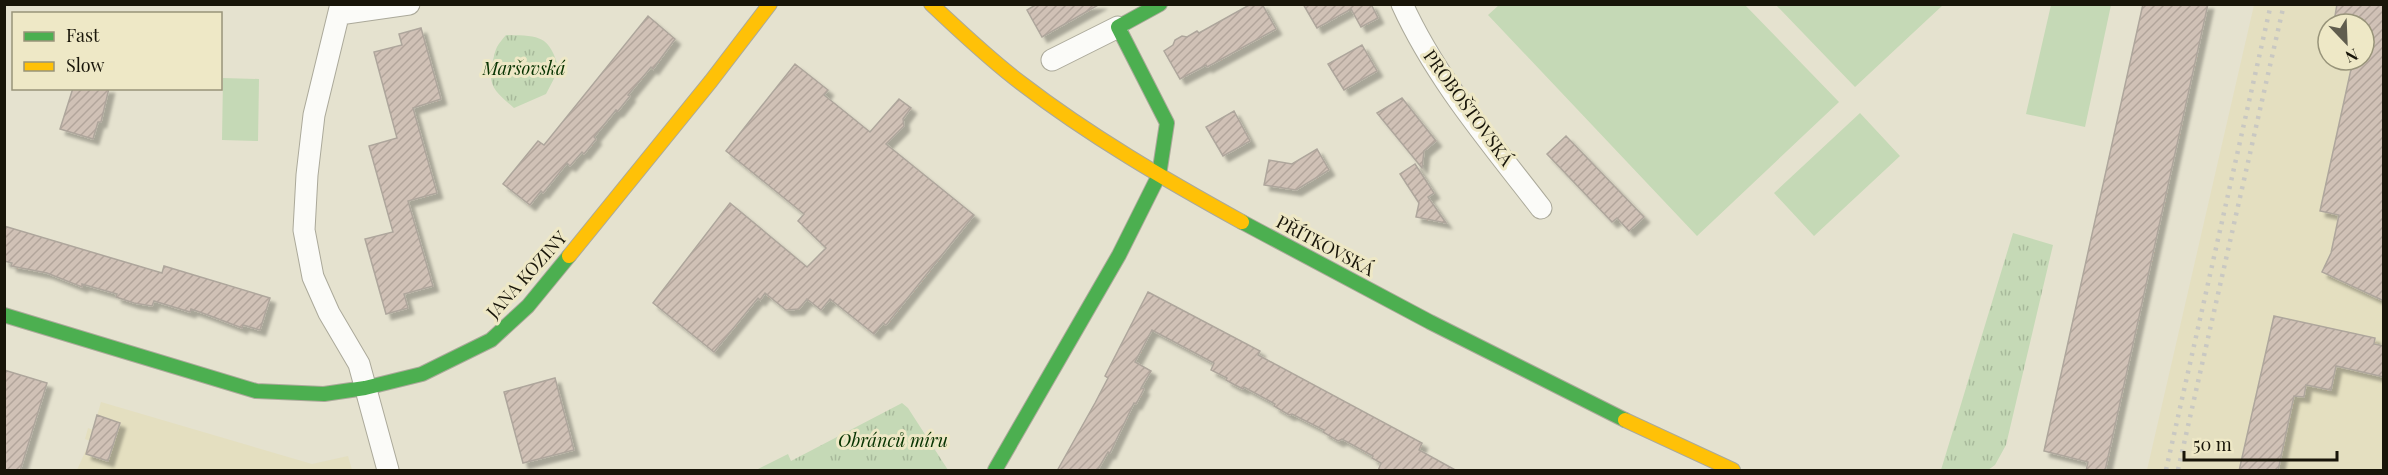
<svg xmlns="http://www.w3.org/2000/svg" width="2388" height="475" font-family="'Playfair Display',serif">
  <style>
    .built { fill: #e4dfc0; fill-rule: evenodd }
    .grass { fill: #c5d9b6 }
    .park { fill: url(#park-tufts) }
    .building { fill: url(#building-hatch); stroke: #aea69c; stroke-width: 1.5; filter: url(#shadow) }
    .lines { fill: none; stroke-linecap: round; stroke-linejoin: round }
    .street-casing { stroke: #aba99a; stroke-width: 23 }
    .fast-casing { stroke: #aba99a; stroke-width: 16 }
    .slow-casing { stroke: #aba99a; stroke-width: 16 }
    .street { stroke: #fbfbf8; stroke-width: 21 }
    .fast { stroke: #4caf50; stroke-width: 14 }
    .slow { stroke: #ffc107; stroke-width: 14 }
    .rail { stroke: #c9c8c2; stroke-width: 4.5; stroke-dasharray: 3 6; stroke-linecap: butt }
    .labels { text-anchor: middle; stroke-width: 6; stroke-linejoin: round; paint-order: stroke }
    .park-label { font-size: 18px; font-style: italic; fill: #073300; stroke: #eee8c6 }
    .street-label { font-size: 18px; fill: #181509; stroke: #eee8c6 }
  </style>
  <defs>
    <pattern id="park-tufts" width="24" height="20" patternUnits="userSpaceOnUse" patternTransform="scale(1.5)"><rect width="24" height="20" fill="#c5d9b6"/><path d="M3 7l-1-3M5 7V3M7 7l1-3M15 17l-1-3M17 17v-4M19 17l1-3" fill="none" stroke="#a8b99b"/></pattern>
    <pattern id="building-hatch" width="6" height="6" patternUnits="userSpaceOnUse" patternTransform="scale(1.5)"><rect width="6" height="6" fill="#d0c1b6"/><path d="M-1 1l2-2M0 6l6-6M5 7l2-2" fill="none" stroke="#b2a59b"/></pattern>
    <filter id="shadow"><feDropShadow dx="5.5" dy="5.5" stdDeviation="1.5" flood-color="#0004"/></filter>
  </defs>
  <rect width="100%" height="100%" fill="#e5e2cf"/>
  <!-- built -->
  <path class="built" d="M2254 5H2383V470H2147ZM2328 24H2364V60H2328Z
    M101 402 312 464 348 456 352 470H77L90 441 85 439 88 428 93 430Z"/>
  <!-- grass -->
  <path class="grass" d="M1499 5H1745L1839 102 1697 236 1488 15Z
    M1776 5H1943L1855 87Z
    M2051 5H2111L2085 127 2026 114Z
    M223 78 259 79 258 141 222 140Z
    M1860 113 1900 156 1814 236 1774 193Z"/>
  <!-- park -->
  <path class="park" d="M506 35C540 36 549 35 559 69L546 94 514 108C498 94 487 87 492 65 496 48 495 48 506 35Z
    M2013 233 2053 245 2006 445 1995 465 1988 470H1941Z
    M902 403 908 408 948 470H756L788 454 791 461Z"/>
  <!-- building -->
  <path class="building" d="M1037 4H1100L1042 37 1027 10Z
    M1251 4H1262L1276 29 1207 67 1206 65 1180 79 1164 51 1173 45 1175 40 1182 36 1187 37 1197 31 1199 33Z
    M1303 4H1371L1378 18 1361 27 1351 9 1317 28Z
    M2143 4H2208L2105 471H2086L2088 462 2044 451Z
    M2337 4H2384V301L2322 272 2331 253 2339 215 2320 211 2353 60H2364V24L2334 22Z
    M648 16 675 39 653 69 651 67 628 95 630 96 618 111 616 110 594 137 596 139 584 154 582 152 570 166 567 163 543 193 541 191 530 205 503 184 538 141 544 145Z
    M421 28 441 99 413 108 437 193 408 201 433 286 404 294 408 308 386 314 365 239 393 232 369 146 397 138 374 52 402 45 399 34Z
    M1362 45 1377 71 1344 90 1328 64Z
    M795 64 828 90 824 95 870 132 899 99 911 108 903 119 904 126 886 144 974 215 886 325 883 323 874 334 830 299 821 310 807 299 799 309 786 310 765 293 760 300 758 298 714 352 653 303 730 203 807 267 826 248 798 221 804 214 726 151Z
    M73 88H109L101 122H98L93 139 60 129Z
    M1402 98 1436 141 1424 151 1422 168 1377 113Z
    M1234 111 1250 141 1223 156 1206 127Z
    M1566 136 1644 217 1629 231 1617 218 1612 222 1547 154Z
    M1317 149 1329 170 1296 190 1264 185 1269 160 1292 164Z
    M1415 164 1434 193 1428 197 1446 223 1416 217 1419 203 1400 174Z
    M4 226 162 273 164 266 270 298 260 330 243 325 242 328 208 315 191 309 190 312 154 301 152 306 134 303 116 297 117 294 82 284V287L47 273 11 266 12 263 4 261Z
    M1148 292 1260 351 1258 355 1422 443 1419 450 1457 471H1378L1381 463 1372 458 1373 456 1342 439 1338 441 1323 432 1324 430 1292 414 1289 415 1274 406 1275 404 1244 387 1243 389 1235 385 1226 380 1227 378 1211 370 1214 363 1152 330 1135 362 1151 371 1141 388 1144 389 1136 404 1134 403 1110 453 1108 452 1097 471H1057L1095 403 1108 378 1105 376Z
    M2274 316 2375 338 2374 344 2384 346V377L2336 366 2331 390 2306 385 2304 397 2294 396 2278 471H2239Z
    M4 370 47 383 20 471H4Z
    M555 378 574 450 523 463 504 392Z
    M97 415 120 423 108 461 86 454Z"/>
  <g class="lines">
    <defs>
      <path id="street" d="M341 4 314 115 307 175 304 230 313 277 329 313 359 364 388 470
        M1402 4C1436 79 1491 143 1541 208
        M339 14 409 4
        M1052 60 1118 27"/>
      <path id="fast" d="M1242 222 1430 322 1625 420
        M4 315 256 391 324 394 365 388 422 374 491 340 528 306 569 256
        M995 470 1119 255 1159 175 1167 123 1118 27 1160 4"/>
      <path id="slow" d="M931 4C960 31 989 59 1021 83 1090 136 1166 180 1242 222
        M569 256 711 81 770 4
        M1625 420 1733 470"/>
    </defs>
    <!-- street casing -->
    <use href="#street" class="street-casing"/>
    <!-- fast casing -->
    <use href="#fast" class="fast-casing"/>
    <!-- slow casing -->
    <use href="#slow" class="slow-casing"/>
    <!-- street -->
    <use href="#street" class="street"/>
    <!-- fast -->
    <use href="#fast" class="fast"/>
    <!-- slow -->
    <use href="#slow" class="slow"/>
    <!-- rail -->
    <path class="rail" d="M2166 470 2271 4
      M2178 470 2284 4"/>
  </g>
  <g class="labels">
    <!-- park labels -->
    <g class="park-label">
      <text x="524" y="75">Maršovská</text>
      <text x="893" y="447">Obránců míru</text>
    </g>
    <!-- street labels -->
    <g class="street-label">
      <text transform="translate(1468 108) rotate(54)" y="6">PROBOŠTOVSKÁ</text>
      <text transform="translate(1325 246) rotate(28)" y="6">PŘÍTKOVSKÁ</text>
      <text transform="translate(527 275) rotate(-48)" y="6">JANA KOZINY</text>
    </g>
  </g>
  <!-- border -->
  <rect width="2388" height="475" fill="none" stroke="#181509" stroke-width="12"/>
  <!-- legend -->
  <rect x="12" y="12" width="210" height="78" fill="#eee8c6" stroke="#98947a" stroke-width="1.5"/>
  <rect x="24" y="32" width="30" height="9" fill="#4caf50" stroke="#98947a" stroke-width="1.5"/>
  <text x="66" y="42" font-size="18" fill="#181509">Fast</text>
  <rect x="24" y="62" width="30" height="9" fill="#ffc107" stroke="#98947a" stroke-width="1.5"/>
  <text x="66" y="72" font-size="18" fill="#181509">Slow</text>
  <!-- north arrow -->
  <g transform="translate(2346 42) rotate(157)"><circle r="28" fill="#eee8c6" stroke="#98947a" stroke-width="1.5"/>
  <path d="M0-4.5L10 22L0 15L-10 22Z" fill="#605d4e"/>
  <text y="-9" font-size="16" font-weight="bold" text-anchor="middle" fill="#181509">N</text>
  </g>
  <!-- scale -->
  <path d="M2184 451v9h153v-9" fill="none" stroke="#181509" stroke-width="3"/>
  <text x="2193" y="451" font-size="18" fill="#181509" stroke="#eee8c6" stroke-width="4.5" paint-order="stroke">50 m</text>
</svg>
